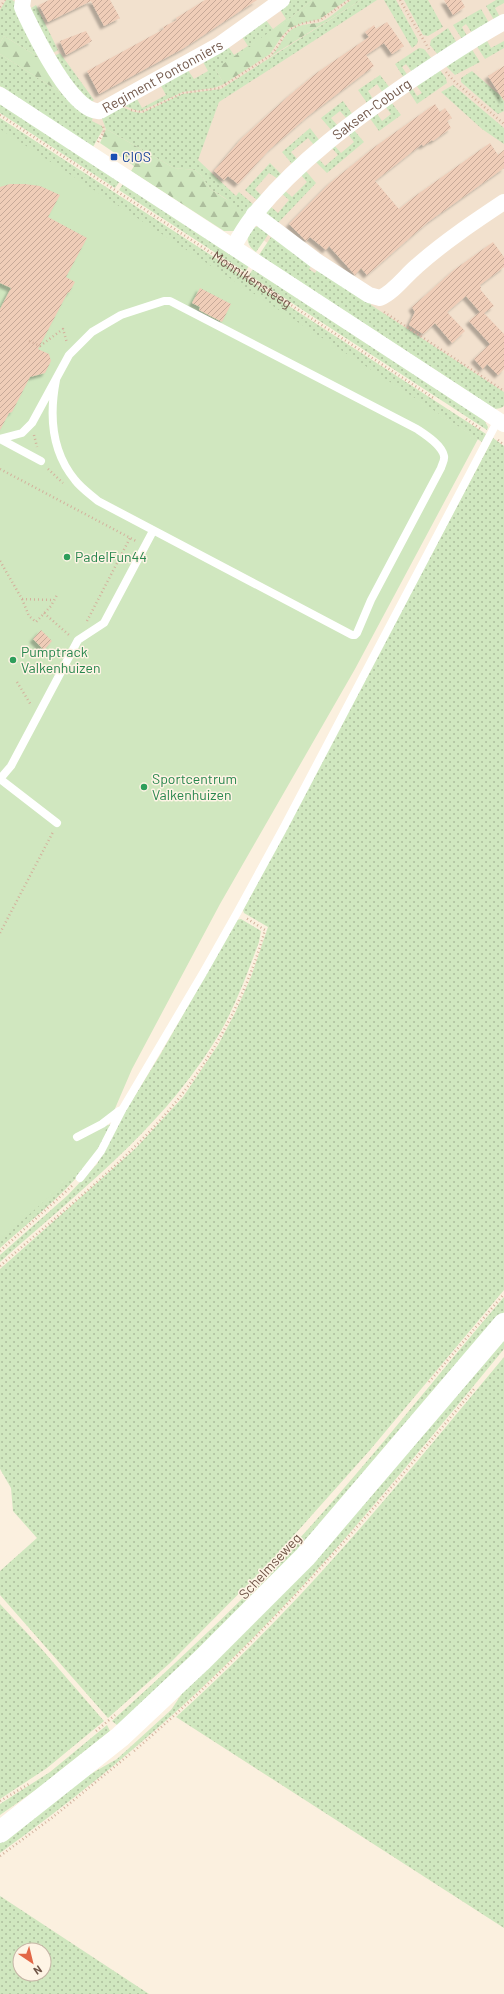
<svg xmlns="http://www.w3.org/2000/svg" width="504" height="1994" font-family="Barlow,sans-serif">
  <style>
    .residential { fill: #f2e1ce }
    .grass { fill: url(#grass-dots); fill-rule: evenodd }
    .forest { fill: url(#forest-firs) }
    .pitch { fill: #d0e7bf }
    .building { fill: url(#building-hatch); filter: url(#shadow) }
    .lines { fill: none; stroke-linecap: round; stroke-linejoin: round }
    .path { stroke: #d3b09c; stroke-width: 2.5; stroke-dasharray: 1 3; stroke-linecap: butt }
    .service { stroke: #fff; stroke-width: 8 }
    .minor { stroke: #fff; stroke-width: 16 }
    .secondary { stroke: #fff; stroke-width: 22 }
    .transit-dot { fill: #1a4fb4; stroke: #fef4e5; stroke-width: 1.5 }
    .leisure-dot { fill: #2e9e5b; stroke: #fef4e5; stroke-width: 1.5 }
    .labels { text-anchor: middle; stroke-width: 3; stroke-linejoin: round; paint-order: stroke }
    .street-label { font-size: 14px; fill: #705648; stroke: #fef4e5 }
    .transit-label { font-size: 14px; fill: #164399; stroke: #fef4e5; text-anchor: start }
    .leisure-label { font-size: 14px; fill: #27864d; stroke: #fef4e5; text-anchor: start }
  </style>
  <defs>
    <pattern id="grass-dots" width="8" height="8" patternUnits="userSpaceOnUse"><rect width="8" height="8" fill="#d0e7bf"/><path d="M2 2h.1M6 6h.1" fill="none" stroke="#adbe9d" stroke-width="1.8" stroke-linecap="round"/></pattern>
    <pattern id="forest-firs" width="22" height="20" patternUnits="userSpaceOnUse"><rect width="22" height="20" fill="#d0e7bf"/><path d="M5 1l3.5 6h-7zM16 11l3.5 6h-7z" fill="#adbe9d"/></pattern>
    <pattern id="building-hatch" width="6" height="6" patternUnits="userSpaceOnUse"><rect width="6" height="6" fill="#efcdb8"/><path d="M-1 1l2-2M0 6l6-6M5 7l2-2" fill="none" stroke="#c6a998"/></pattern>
    <filter id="shadow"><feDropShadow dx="-3.5" dy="3.5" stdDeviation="1" flood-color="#0004"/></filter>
  </defs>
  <rect width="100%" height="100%" fill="#fbf0df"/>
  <!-- residential -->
  <path class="residential" d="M0 0H504V400L475 384 225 214 0 70Z"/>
  <!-- grass -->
  <path class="grass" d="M6 0H12L17 3 43 60 4 36 0 43V10Z
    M290 0H312L289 19 216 70 224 84 214 88 183 92 141 111 135 110 122 105 136 97 142 108 166 95 160 84 187 69 194 79 208 71 202 60 227 45 234 55 248 46 241 35 265 19 273 29 286 19 279 8Z
    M361 0H377L219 102 198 160 236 196 239 192 254 205 245 218 225 198 210 189 201 175 195 170 174 168 106 129 101 116 120 106 134 112 142 113 182 94 221 89Z
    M384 0H396L418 40 417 44 412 48Z
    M404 0H428L443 27 428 36 423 35Z
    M496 0H504V3L495 8 500 17 494 20 486 6Z
    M36 5 58 50 51 54 28 10Z
    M481 9 489 23 472 33 466 24 462 27 467 36 462 39 453 25Z
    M448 28 457 43 438 55 430 45 431 40Z
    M486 39 491 48 504 41V48L485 59 476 45Z
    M419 48 424 49 432 59 412 72 406 64 402 67 408 76 404 78 395 64Z
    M471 48 480 62 455 75 445 65Z
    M60 53 94 100 89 103 52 57Z
    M0 54 71 99 93 116 92 121 102 126 103 129 93 147 0 86Z
    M439 69 446 78 447 83 417 104 408 90 412 88 417 96 422 93 416 85Z
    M472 71 504 99V111L498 114 461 82V78Z
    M380 75 390 88 383 93 377 84 368 91 373 99 367 103 358 90Z
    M453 85 504 128V144L482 129 441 92Z
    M343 101 353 115 347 119 340 111 331 118 338 126 332 131 321 118Z
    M391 102 401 115 379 131 369 117 376 112 382 121 391 114 385 106Z
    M0 103 120 181 115 188 0 113Z
    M0 118 486 434 482 442 0 131Z
    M310 128 320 141 315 146 308 138 291 152 298 160 293 165 282 152Z
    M353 129 364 142 327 173 315 161 318 158 325 166 338 155 331 147 334 145 341 153 354 142 348 134Z
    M270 163 282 175 278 179 269 173 255 189 262 196 258 201 245 190Z
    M305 170 316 183 276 225 266 213 270 206 278 213 289 200 281 193 284 190 292 197 307 182 300 174Z
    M123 184 249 266 245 272 119 190Z
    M258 226 270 232 256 252C245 245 244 231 258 226Z
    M273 234 313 264 309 269 315 273 319 267 371 301V305L504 392V406L501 408 495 409 259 255Z
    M253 269 483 418 488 427 487 430 249 275Z
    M493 438 504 446V1290L370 1450 271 1561 170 1663 108 1718 0 1595V1571L37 1538 13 1511 11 1488 0 1469V1269L136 1148 183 1097 218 1045 235 1013 251 977 268 927 244 913 243 910Z
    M241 919 261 931 259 942C246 977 233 1013 213 1044 158 1132 76 1194 0 1262V1255L68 1195 97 1164 126 1110 160 1055 237 920Z
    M112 1123C107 1131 104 1140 99 1147 75 1188 34 1217 0 1248V1217L102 1129Z
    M504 1297V1312L306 1545 121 1725H117L112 1721C168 1670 224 1619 276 1564 356 1479 428 1386 504 1297Z
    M504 1335V1349C437 1430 370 1512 299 1590 209 1687 108 1776 0 1853V1842L80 1780 117 1759 171 1710 185 1689Z
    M504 1357V1928L176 1717C219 1678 261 1637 301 1594 372 1518 437 1437 504 1357Z
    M0 1604 39 1646 104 1721 47 1768 0 1799Z
    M107 1725 110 1731 40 1787 0 1815V1804L50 1772Z
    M0 1896 149 1994H0ZM20 1950H44V1974H20Z"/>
  <!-- forest -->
  <path class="forest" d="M312 0H347L320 19 303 23 290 28 282 36 270 54 224 84 216 70 220 66 289 19Z
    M351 0H361L268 58C279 51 281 38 291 30 300 23 311 25 321 22 332 17 341 7 351 0Z
    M4 36 43 60 71 99 0 54V43Z
    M106 129 174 168 195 170 201 175 210 189 235 205 245 218 234 231H224L131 171 134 166 100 143Z"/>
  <!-- pitch -->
  <path class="pitch" d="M0 129 478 439 355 669 220 904 132 1069 98 1148 73 1176 0 1240Z"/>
  <!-- building -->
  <path class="building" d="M49 0H110L120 18 104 26 91 1 48 22 39 5Z
    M205 0H257L184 48 99 94 87 71 164 29 163 27 177 20 176 18Z
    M444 0H461L465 7 453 15Z
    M387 22 404 46 392 54 384 43 366 55 374 66 308 116 269 150 238 184 228 176 224 180 214 171 242 138 291 94 318 72 369 37 365 32 374 25 376 29Z
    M86 31 92 41 66 55 60 41Z
    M504 66V101L488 76Z
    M435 104 440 112 445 108 452 118 447 121 451 128 433 141 432 140 423 146 422 144 375 181 399 209 418 194 490 143 498 155 504 150V168L428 222 367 275 361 268 355 275 329 246 326 250 310 237 306 241 289 224 330 183 376 146Z
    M10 184H25L40 186 60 195 48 217 87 238 66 277 75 282 69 293 68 292 38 349 49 354 51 361 45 373 30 377 12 412 9 413 0 430V309L11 288 0 283V187Z
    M493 242 504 257V267L480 285 481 288 480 289 494 306 484 313 504 334V369L498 375 487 364 483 369 474 359 490 344 469 321 480 312 466 296 447 312 465 331 452 343 435 323 423 334 409 325 415 312 412 307 454 270Z
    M200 288 231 304 222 322 199 310 200 307 192 303Z
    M41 630 52 641 44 650 33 639Z"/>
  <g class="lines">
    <!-- path -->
    <g class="path">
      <path d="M400 0 430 51"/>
      <path d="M0 7 5 0"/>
      <path d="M446 72 454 81 504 124"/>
      <path d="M131 110 142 112 183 93 220 88 271 55 278 46 283 37 290 29 303 23 320 20 349 0"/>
      <path id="s1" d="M0 115 435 399"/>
      <path d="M98 142 104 132 103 125"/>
      <path d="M384 312 504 391"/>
      <path d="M29 341 40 346 63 329 67 343"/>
      <path d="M466 419 482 430"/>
      <path d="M34 435 37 447"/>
      <path d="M498 440 504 445"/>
      <path d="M0 469 136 541"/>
      <path d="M48 469 63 483"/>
      <path d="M0 561 22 599 29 616 36 622 51 606 57 595"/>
      <path d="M22 599 53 600"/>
      <path d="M44 613 69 635"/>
      <path d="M87 621 130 538"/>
      <path d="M17 682 31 705"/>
      <path d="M0 933 53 832"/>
      <path d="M0 1251 73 1185"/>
      <path d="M0 1266C55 1217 114 1172 163 1117 210 1064 246 998 265 930L246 918"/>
      <path d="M429 1382 504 1294"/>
      <path d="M96 1731 115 1715"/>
      <path d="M134 1751C261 1642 367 1518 474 1389"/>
      <path d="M0 1801 29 1784"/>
      <path d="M0 1856 53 1817 130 1754"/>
    </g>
    <!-- service -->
    <path class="service" d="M0 439 22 433 32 423 69 355 92 332 121 315 164 301H170L417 429C426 435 442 445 444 456 445 460 442 464 441 468L371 600 357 633 355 635H352L98 501C90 494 81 488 75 480 51 451 49 416 56 380
      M0 439 41 461
      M0 779 11 766 78 640 104 623 153 531
      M0 779 57 823
      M77 1137 102 1124 119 1111
      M80 1178 101 1151 122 1110 203 973 237 913 284 827 498 420"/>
    <!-- minor -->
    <g class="minor">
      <path id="s2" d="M23 0 22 7 24 12C34 33 73 115 100 111L219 45 282 0"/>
      <path d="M0 95 504 424"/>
      <path d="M254 214 315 260 369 295 380 298C394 292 405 276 417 266 444 242 474 222 504 202"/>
      <path id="s3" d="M233 247C240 236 246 224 255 214 298 161 354 120 409 82 440 61 471 40 504 22"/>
    </g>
    <!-- secondary -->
    <path class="secondary" d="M0 1832 120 1737 202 1660 305 1557 504 1324"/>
  </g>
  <!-- markers -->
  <rect class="transit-dot" x="110" y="153" width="8" height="8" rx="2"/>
  <g class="leisure-dot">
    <circle cx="67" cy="557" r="4"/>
    <circle cx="13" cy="660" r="4"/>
    <circle cx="144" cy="787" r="4"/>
  </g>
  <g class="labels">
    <!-- street labels -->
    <g class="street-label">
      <text dy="5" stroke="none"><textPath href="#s2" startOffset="213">Regiment Pontonniers</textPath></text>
      <text dy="5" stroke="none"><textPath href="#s3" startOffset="197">Saksen-Coburg</textPath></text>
      <text dy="5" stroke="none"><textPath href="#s1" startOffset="301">Monnikensteeg</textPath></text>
      <text transform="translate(270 1566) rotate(-47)" y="5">Schelmseweg</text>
    </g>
    <!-- transit labels -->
    <g class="transit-label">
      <text x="122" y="162">CIOS</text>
    </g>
    <!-- leisure labels -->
    <g class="leisure-label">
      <text x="75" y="562">PadelFun44</text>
      <text x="21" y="657">Pumptrack<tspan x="21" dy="16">Valkenhuizen</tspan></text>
      <text x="152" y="784">Sportcentrum<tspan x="152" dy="16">Valkenhuizen</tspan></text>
    </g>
  </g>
  <!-- north arrow -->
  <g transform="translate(32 1962) rotate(145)"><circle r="19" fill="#fef4e5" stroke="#c5b5a6"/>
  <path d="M0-3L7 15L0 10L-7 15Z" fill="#e26747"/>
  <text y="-6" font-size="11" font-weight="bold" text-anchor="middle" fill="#705648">N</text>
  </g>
</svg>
